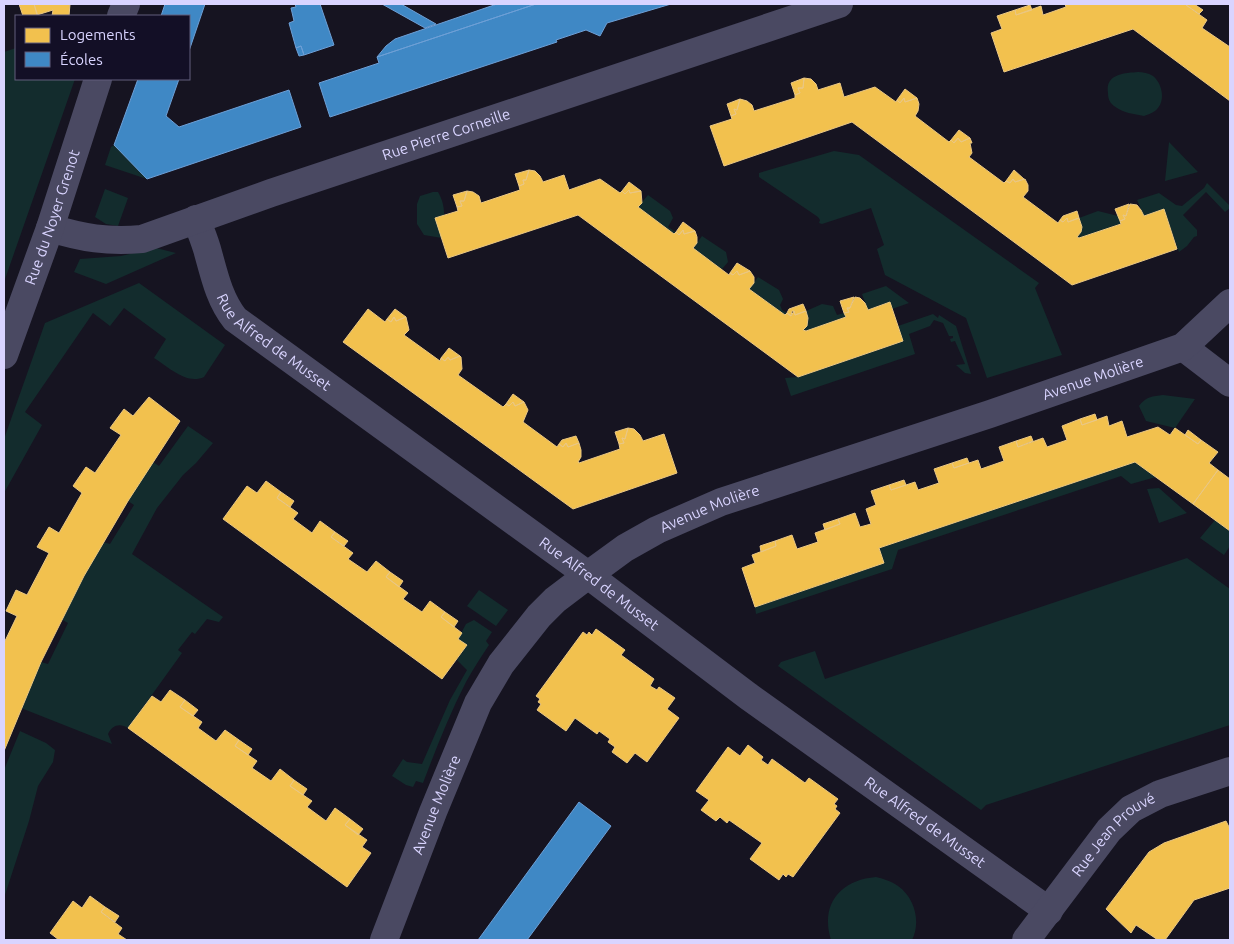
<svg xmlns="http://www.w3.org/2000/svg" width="1234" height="944" font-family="Ubuntu,sans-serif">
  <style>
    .green { fill: #132c2d }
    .homes { fill: #f2c14e; stroke: #eac783 }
    .schools { fill: #3f88c5; stroke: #6d9fd6 }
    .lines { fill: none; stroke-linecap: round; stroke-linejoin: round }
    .street { stroke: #4a4962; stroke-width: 28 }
    .labels { text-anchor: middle; stroke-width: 5; stroke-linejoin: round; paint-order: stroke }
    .street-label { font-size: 15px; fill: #d9d4ff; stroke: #130f26 }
  </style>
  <rect width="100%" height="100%" fill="#161421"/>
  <!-- green -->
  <path class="green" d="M16 48V79H75L4 282V52Z
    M1138 72C1143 72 1148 73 1153 76 1163 84 1166 103 1155 111 1152 113 1147 115 1144 116 1134 114 1123 113 1114 106 1110 103 1108 99 1108 93 1105 74 1124 73 1138 72Z
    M1169 142 1198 172 1165 181Z
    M114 145 147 179 105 165 111 147Z
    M834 151 859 155 1039 283 1035 288 1062 355 987 378 966 318 885 275 877 249 884 245 871 208 822 224 819 223 820 220 818 217 759 177V173Z
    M1207 183 1230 206V208L1225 212 1206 192 1183 215 1197 230V236L1194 237 1187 246 1179 252 1164 210 1144 216 1137 200 1159 193 1176 205 1182 206 1204 188Z
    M105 189 128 198 118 226 106 224 95 217Z
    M433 192H438C447 207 444 222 442 238L424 235 417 224V204L420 196Z
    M648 195 670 211 673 218 668 227 676 232 674 234 638 207Z
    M1098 211 1118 216 1121 224 1079 238 1077 237C1083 230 1082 226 1079 218Z
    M702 236 726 252 728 262 722 269 693 248Z
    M156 248 176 253 106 284 74 272 80 259 121 256Z
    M758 277 779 290 783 299 780 305 782 310 787 313 785 315 749 289Z
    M139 283 225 345 204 377C186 385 169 367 154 358L166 339 124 308 110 326 93 313 25 412 42 425 4 493V439L45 323Z
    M886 286 909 303 892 309 889 302 868 310 862 294Z
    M822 304 833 306 837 315 844 313 846 317 806 331 803 330C809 324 808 318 806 311Z
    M933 314 938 318 939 315 956 326 971 374 965 373 956 365 965 364 955 341 951 342 950 339 953 338V336H949L943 323 934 320 930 326 909 334 915 354 791 396 785 378 798 377 903 341 898 326Z
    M1163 395 1195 399 1175 428 1146 421 1139 406C1145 397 1153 396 1163 395Z
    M188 426 213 443 196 463 183 475 157 508 132 554 223 617 219 622 207 619 195 634 192 632 178 650 182 653 128 728C120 723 112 725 108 734L112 744 21 708 41 662 48 664 68 623 61 619 103 542 110 544 134 505 128 501 153 462 159 466Z
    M1135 462 1156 477 1131 484 1121 476 898 550 892 569 756 614 755 607 884 563 879 548Z
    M1159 488 1187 513 1159 523 1147 489Z
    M1215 520 1230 531V546L1224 555 1200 538Z
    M1187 558 1230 589V725L986 805 981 810 778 666 781 662 815 651 825 679Z
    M479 590 508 610 496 626 467 606Z
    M474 620 492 632 486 641 489 645C481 657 473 669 466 682 449 715 436 749 423 783L416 781 413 787 406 785 392 776 403 759 407 762 422 764 450 700 467 670 457 660 467 645 458 639 466 624Z
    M20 731 46 743 55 750 53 762 38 786 29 821 4 898V770Z
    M876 877C884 879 891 881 898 886 915 898 921 922 912 940H831C820 905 840 880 876 877Z"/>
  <!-- homes -->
  <path class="homes" d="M19 4H34L38 16H23Z
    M34 4H70L69 16H52L53 10 37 15Z
    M1065 4H1188L1186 5 1207 20 1202 28 1230 47V101L1133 29 1004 72 991 33 1002 29 997 16 1015 10 1016 15 1041 6 1043 15 1066 7Z
    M1188 4H1194L1203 10 1199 14 1186 5Z
    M1030 5 1032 10 1016 15 1015 10Z
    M804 78 811 79 816 84 818 90 840 83 844 97 875 87 896 102 897 100 900 103 904 98 905 102 917 98 919 104 918 111 915 116 949 142 951 140 954 143 958 138 961 142 970 138 972 143H970L972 153 969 157 1004 183 1006 181 1010 183 1013 179 1015 182 1025 179 1028 185V191L1023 197 1058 223 1060 220 1063 222 1067 218 1068 222 1079 218 1082 227 1081 232 1077 237 1079 238 1121 224 1120 221 1125 219 1123 215 1126 216 1130 204 1137 205 1141 210 1144 216 1164 209 1177 249 1072 285 852 122 724 166 710 126 732 119 731 116 736 114 734 109 737 110 740 99 747 101 752 105 754 111 795 98V95L800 93 798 88H803Z
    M804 78 803 88H798L800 93 795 95 791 83Z
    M905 89 917 98 905 102 904 98 900 103 897 100Z
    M740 99 737 110 734 109 736 114 731 116 727 104Z
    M959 130 970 138 961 142 958 138 954 143 951 140Z
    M529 170 535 171 540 176 543 182 564 175 569 190 600 179 620 193 622 191 625 194 629 190 630 193 641 191 642 203 638 207 674 234 676 232 679 235 683 230 684 234 695 231 697 237V243L693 248 729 275 730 273 733 275 737 271 739 275 750 271 754 277V283L749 289 785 315 787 313 791 316 794 311 795 315 806 311 808 318 807 326 803 330 806 331 846 317 844 313 849 312 847 308H850L855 297 860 298 865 303 868 310 890 302 903 341 798 377 578 215 448 258 435 218 458 211 457 207 462 206 460 201H464L467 191 473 192 479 196 481 203 520 190 519 186 524 184 523 180H526Z
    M529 170 526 180H523L524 184 519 186 515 174Z
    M1014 170 1024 179 1015 182 1013 179 1010 183 1006 181Z
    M629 182 641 191 630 193 629 190 625 194 622 191Z
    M467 191 464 201H460L462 206 457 207 453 195Z
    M1129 204 1126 216 1123 215 1125 219 1120 221 1115 209Z
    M1077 211 1079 218 1068 222 1067 218 1063 222 1060 220 1063 216Z
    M683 222 695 231 684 234 683 230 679 235 676 232Z
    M737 263 750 271 739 275 737 271 733 275 730 273Z
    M854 297 850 308H847L849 312 844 313 840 301Z
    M803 304 806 311 795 315 794 311H792L791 316 787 313 789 309Z
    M368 309 385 322 387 319 391 322 394 317 396 321 406 317 409 330 404 335 440 361 441 358 445 361 448 357 450 360 460 356 461 357 462 369 458 375 503 407 506 404 509 406 513 402 515 406 524 402 528 410 523 422 557 447 559 444 563 447 566 443 568 447 579 443 581 450V457L578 462 579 463 620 449 619 444 624 443 622 438 625 439 628 428 634 429 640 435 643 441 664 434 677 473 573 509 343 342Z
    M395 309 406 317 396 321 394 317 391 322 387 319Z
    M449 348 460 356 450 360 448 357 445 361 441 358Z
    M513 394 524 402 515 406 513 402 509 406 506 404Z
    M149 397 180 421 128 501 84 576 41 662 4 751V643L17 616 6 611 16 590 27 595 49 553 37 547 49 527 59 533 82 493 73 486 86 467 95 473 121 435 110 428 124 409 133 416Z
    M1095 414 1097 420 1082 425 1080 419Z
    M1107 416 1109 426 1122 421 1127 437 1158 427 1170 435 1175 428 1198 444 1201 440 1218 452 1209 463 1218 470 1193 504 1135 462 879 548 884 563 755 607 742 568 755 563 752 555 776 546 775 541 792 535 797 549 818 542 815 533 840 524 838 519 855 513 860 527 871 524 866 509 876 505 871 491 889 485 891 490 915 482 918 490 939 483 934 469 952 463 954 468 978 460 981 469 1004 461 999 447 1016 441 1018 447 1043 438 1047 447 1067 440 1062 426 1080 419 1082 425Z
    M628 428 625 439 622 438 624 443 619 444 615 432Z
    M1188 430 1201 440 1198 444 1185 435Z
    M576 436 579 443 568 447 566 443 563 447 559 444 562 440Z
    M1031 436 1033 441 1018 447 1016 441Z
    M967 458 969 463 954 468 952 463Z
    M1218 470 1230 479V531L1193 504Z
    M904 480 906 485 891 490 889 485Z
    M266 481 281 492 277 498 298 513 293 519 312 533 320 521 335 532 331 537 353 553 348 559 367 572 376 561 390 572 386 577 408 593 403 599 422 612 430 601 445 612 441 617 462 633 458 639 467 645 442 679 223 519 247 486 257 493Z
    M281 492 294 501 290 507 277 498Z
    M838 519 840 524 825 530 823 524Z
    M335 532 348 541 344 546 331 537Z
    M775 541 776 546 761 552 760 546Z
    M390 572 403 581 399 587 386 577Z
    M445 612 458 621 454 627 441 617Z
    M596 629 625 650 621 655 654 679 650 686 657 690 659 687 675 698 667 709 679 718 647 762 635 753 627 763 612 752 615 747 608 742 610 739 599 731 597 734 575 718 566 731 537 710 541 704 538 702 540 699 536 696 583 632 587 635 589 632 592 635Z
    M170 690 185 700 180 707 202 722 198 728 216 741 225 730 239 740 235 746 257 761 252 768 271 781 280 769 294 780 290 786 312 801 307 807 326 821 335 808 350 819 345 825 367 840 362 847 371 853 347 887 128 728 152 696 161 702Z
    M185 700 198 710 193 716 180 707Z
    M239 740 252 749 248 755 235 746Z
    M748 745 763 757 761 760 768 765 772 759 805 783 809 778 838 799 834 804 837 806 835 809 840 813 793 877 788 874 786 877 783 874 779 880 750 859 762 843 729 820 727 823 720 817 716 821 701 810 709 800 696 791 728 747 740 756Z
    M294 780 307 789 303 795 290 786Z
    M350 819 363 829 358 835 345 825Z
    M1226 821 1230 829V888L1194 900 1165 940H1158L1136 925 1131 933 1106 909 1149 852 1164 843Z
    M90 896 105 907 101 912 122 928 118 934 127 940H59L50 933 73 901 82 908Z
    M105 907 119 916 115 922 101 912Z"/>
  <!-- schools -->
  <path class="schools" d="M165 4H205L189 51V16H161Z
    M295 4H320L334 45 304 55 301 46 296 48 289 23 294 21 291 8 296 7Z
    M382 4H401L436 24 425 28Z
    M497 4H536L377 57 386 46 395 39Z
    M536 4H671L607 23 600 36 586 30 556 40 557 42 330 117 319 83 379 63 377 57Z
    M301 46 304 55 299 56 296 48Z
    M138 79H179L166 116 179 127 289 90 301 127 147 179 114 145Z
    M579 802 611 826 527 940H478Z"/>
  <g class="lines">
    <!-- street -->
    <g class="street">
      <path d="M121 16 126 4"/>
      <path id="s1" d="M196 219C200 229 204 239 207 249 214 274 219 299 235 319L588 575 748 696 1049 911"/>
      <path id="s2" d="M50 228C83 238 107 242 142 239L271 193 839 4"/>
      <path d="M1183 347 1230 383"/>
      <path id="s3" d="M4 355 50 228 98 79"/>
      <path id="s4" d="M384 940 433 812 478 703 501 664 539 616 555 600 588 575 625 548 657 530 721 502 990 414 1183 347 1230 303"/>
      <path id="s5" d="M1026 940 1109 830 1131 809 1160 794 1230 771"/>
    </g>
  </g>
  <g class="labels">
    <!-- street labels -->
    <g class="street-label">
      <text dy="5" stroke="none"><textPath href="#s2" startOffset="415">Rue Pierre Corneille</textPath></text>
      <text dy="5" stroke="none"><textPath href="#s3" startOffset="146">Rue du Noyer Grenot</textPath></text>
      <text dy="5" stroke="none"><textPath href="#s1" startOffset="152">Rue Alfred de Musset</textPath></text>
      <text dy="5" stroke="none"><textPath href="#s4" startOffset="970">Avenue Molière</textPath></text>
      <text dy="5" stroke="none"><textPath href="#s4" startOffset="565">Avenue Molière</textPath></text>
      <text dy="5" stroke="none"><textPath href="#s1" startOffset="558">Rue Alfred de Musset</textPath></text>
      <text dy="5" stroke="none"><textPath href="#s4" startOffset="145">Avenue Molière</textPath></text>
      <text dy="5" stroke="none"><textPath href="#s1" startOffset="962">Rue Alfred de Musset</textPath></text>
      <text dy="5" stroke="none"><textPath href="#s5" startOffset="138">Rue Jean Prouvé</textPath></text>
    </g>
  </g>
  <!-- border -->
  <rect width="1234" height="944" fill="none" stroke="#d9d4ff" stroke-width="10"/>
  <!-- legend -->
  <rect x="15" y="15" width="175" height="65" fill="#130f26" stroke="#625e7d"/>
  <rect x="25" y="28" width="25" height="15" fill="#f2c14e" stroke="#625e7d"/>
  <text x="60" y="40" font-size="15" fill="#d9d4ff">Logements</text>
  <rect x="25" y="52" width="25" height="15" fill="#3f88c5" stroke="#625e7d"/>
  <text x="60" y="65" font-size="15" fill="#d9d4ff">Écoles</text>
</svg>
